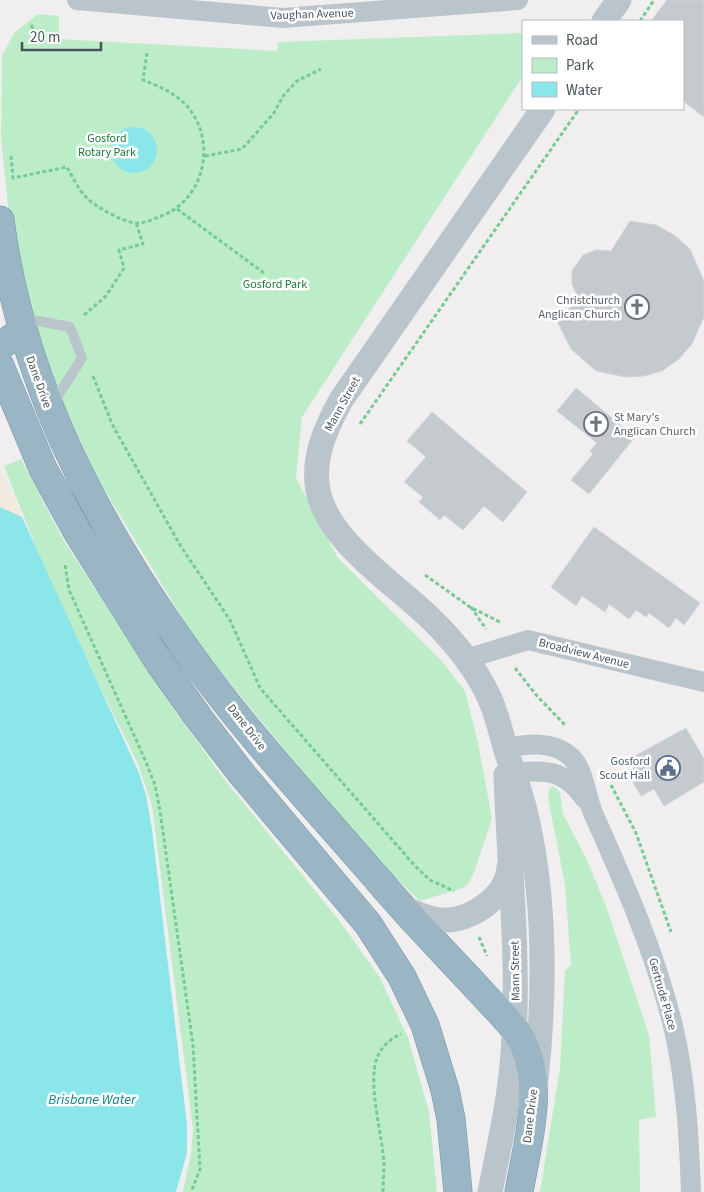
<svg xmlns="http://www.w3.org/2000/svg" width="704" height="1192" font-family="'Source Sans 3',sans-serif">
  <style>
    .green { fill: #bdedc8 }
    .sand { fill: #f2e9df }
    .water { fill: #8be6e9 }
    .building { fill: #c5cace; stroke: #d2d6da }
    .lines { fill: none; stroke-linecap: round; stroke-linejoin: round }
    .trunk-casing { stroke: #7295a8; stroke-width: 29 }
    .path { stroke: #76cb93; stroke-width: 3; stroke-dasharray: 4 2.5; stroke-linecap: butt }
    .service { stroke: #bac5cb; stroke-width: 10 }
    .minor { stroke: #bac5cb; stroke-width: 20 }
    .tertiary { stroke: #bac5cb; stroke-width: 25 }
    .trunk { stroke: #9ab6c4; stroke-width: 28 }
    .labels { text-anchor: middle; stroke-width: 5; stroke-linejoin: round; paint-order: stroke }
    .street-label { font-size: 12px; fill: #47555b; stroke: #fff }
    .park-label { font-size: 12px; fill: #197b39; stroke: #fff }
    .worship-label { font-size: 12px; fill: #5b616d; stroke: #fff; text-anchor: end }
    .service-label { font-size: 12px; fill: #4e5e75; stroke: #fff; text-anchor: end }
    .water-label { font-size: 14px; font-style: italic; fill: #108387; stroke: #fff }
  </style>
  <rect width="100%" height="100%" fill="#f1eeef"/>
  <!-- green -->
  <path class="green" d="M38 14 59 16V39L277 51 278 42 523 33V76L302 417 296 478 338 558 441 660 465 691 478 743 492 819 473 875 468 884 463 888 420 901 367 851 196 641 98 479 46 366 9 217 1 136 2 56 14 33Z
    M21 459 64 541 171 705 224 779 338 919 379 976 408 1038 429 1112 437 1192H183L191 1153 193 1129 152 806 138 764 55 596 4 466Z
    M553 786 560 792 563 814 587 860 606 906 649 1035 656 1117 639 1120 640 1192H540L560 1068 565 971 571 965 565 885 548 798 549 789Z"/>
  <!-- sand -->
  <path class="sand" d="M0 468H1L22 517 0 507Z"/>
  <!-- water -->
  <path class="water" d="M111 150a23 23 0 1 1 46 0a23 23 0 1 1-46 0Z
    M0 507 22 517 139 773 146 795 152 829 187 1125V1153L176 1192H0Z"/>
  <!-- building -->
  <path class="building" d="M667 0H704V117L683 101V21H651Z
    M630 221 656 225 674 235 690 249 704 281V317L692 344 679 359 662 371 644 376 625 377 596 371 571 349 558 323 578 298 572 284V271L583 255 596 250 611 251Z
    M576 388 635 437 589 494 571 480 593 454 590 451 597 443 557 411Z
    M432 412 527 492 503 522 484 506 463 530 444 515 440 520 419 502 423 497 404 482 426 457 407 441Z
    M594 527 700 603 684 625 676 618 669 628 649 613 646 617 636 610 629 619 609 604 605 612 582 596 576 606 551 587Z
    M686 728 704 759V782L664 806 654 789 641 796 627 772 638 765 633 757Z"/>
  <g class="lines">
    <defs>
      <path id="trunk" d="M0 220C21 381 95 522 188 652 246 733 315 807 380 882 412 920 447 955 481 992 495 1008 515 1025 524 1045 544 1090 527 1145 519 1192
        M0 346 22 331
        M0 366 43 469 78 533 159 662 198 717 241 773 368 924 402 977 425 1025 445 1090 451 1119 458 1192"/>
    </defs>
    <!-- trunk casing -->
    <use href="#trunk" class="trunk-casing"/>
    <!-- path -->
    <path class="path" d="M640 21 654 0
      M31 25 37 36
      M11 156 13 178 67 167C72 176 77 187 85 196 91 203 99 207 107 212 115 216 126 222 135 223 144 224 153 219 161 216 205 200 218 140 186 105 175 93 158 86 143 80L147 53
      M205 156 242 149 274 113 283 96 297 81 321 69
      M177 209 264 273
      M84 315 106 296 124 268 119 250 143 244 136 223
      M93 376 112 424 180 545 230 620 260 688 415 866 430 880 454 891
      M360 424 579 109
      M65 565 69 590 146 762 155 785 160 811 193 1045 200 1169 191 1192
      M425 575 470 607 502 623
      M471 607 486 629
      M515 668 537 696 565 725
      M611 785 636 833 671 932
      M479 937 487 956
      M383 1192C383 1183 384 1174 384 1165 383 1136 367 1085 377 1058 381 1047 390 1039 401 1034"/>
    <!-- service -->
    <path class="service" d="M22 318 70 327 82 358 52 405"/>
    <!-- minor -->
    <path class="minor" d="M77 0 283 18 518 0
      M466 659 528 640 704 682
      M505 748C528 744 552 740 571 757 584 769 586 796 593 813 624 882 655 952 673 1026 686 1080 689 1137 691 1192
      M514 773C546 769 565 770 585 799"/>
    <!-- tertiary -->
    <path class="tertiary" d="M604 21 619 0
      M400 906C413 912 427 919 441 920 470 922 507 897 509 867
      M536 1080C545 994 546 903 527 819 522 795 513 773 506 750 501 733 497 715 490 699 476 668 453 640 429 617 393 582 321 537 317 483 314 453 327 426 341 400L543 109
      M490 1192C499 1146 510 1099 513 1053 520 961 509 868 506 775"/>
    <!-- trunk -->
    <use href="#trunk" class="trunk"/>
  </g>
  <!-- icons -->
  <defs>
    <symbol id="church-ring" viewBox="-11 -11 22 22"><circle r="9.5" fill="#fff" stroke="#6b7280" stroke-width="1.5"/><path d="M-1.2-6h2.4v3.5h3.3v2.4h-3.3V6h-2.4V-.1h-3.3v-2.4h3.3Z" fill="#6b7280"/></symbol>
    <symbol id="civic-ring" viewBox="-11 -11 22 22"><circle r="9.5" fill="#fff" stroke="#5c6f8a" stroke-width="1.5"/><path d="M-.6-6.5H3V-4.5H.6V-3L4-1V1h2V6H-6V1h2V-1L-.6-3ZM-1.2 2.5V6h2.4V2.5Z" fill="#5c6f8a"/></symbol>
  </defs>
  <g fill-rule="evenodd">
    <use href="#church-ring" x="623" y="293" width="28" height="28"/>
    <use href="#church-ring" x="582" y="410" width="28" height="28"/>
    <use href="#civic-ring" x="654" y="754" width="28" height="28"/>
  </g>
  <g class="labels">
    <!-- street labels -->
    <g class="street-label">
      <text transform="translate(312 14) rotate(-2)" y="4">Vaughan Avenue</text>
      <text transform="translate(39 382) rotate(70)" y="4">Dane Drive</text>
      <text transform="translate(342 404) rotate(-61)" y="4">Mann Street</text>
      <text transform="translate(584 653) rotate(14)" y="4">Broadview Avenue</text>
      <text transform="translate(247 727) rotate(52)" y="4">Dane Drive</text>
      <text transform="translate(515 971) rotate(-91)" y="4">Mann Street</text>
      <text transform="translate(663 994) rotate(74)" y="4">Gertrude Place</text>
      <text transform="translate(530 1116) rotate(-83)" y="4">Dane Drive</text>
    </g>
    <!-- park labels -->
    <g class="park-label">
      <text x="107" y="142">Gosford<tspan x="107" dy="14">Rotary Park</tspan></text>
      <text x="275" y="288">Gosford Park</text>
    </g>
    <!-- worship labels -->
    <g class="worship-label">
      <text x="620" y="304">Christchurch<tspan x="620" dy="14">Anglican Church</tspan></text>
      <text x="614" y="421" text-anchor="start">St Mary's<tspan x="614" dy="14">Anglican Church</tspan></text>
    </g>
    <!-- service labels -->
    <g class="service-label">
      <text x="650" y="765">Gosford<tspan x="650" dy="14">Scout Hall</tspan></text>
    </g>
    <!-- water labels -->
    <g class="water-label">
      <text x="92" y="1104">Brisbane Water</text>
    </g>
  </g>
  <!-- legend -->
  <rect x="522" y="20" width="162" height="90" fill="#ffffff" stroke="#b5bbbd"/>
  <rect x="532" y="36" width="25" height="8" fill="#bac5cb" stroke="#b5bbbd"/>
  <text x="566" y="45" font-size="15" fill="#47555b">Road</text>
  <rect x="532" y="58" width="25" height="15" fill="#bdedc8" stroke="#b5bbbd"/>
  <text x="566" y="70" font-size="15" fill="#47555b">Park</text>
  <rect x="532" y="82" width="25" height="15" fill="#8be6e9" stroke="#b5bbbd"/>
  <text x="566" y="95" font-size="15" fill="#47555b">Water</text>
  <!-- scale -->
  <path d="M22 42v8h79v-8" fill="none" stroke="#47555b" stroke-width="2.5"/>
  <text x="30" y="42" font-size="15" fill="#47555b" stroke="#ffffff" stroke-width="4" paint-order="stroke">20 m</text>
</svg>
